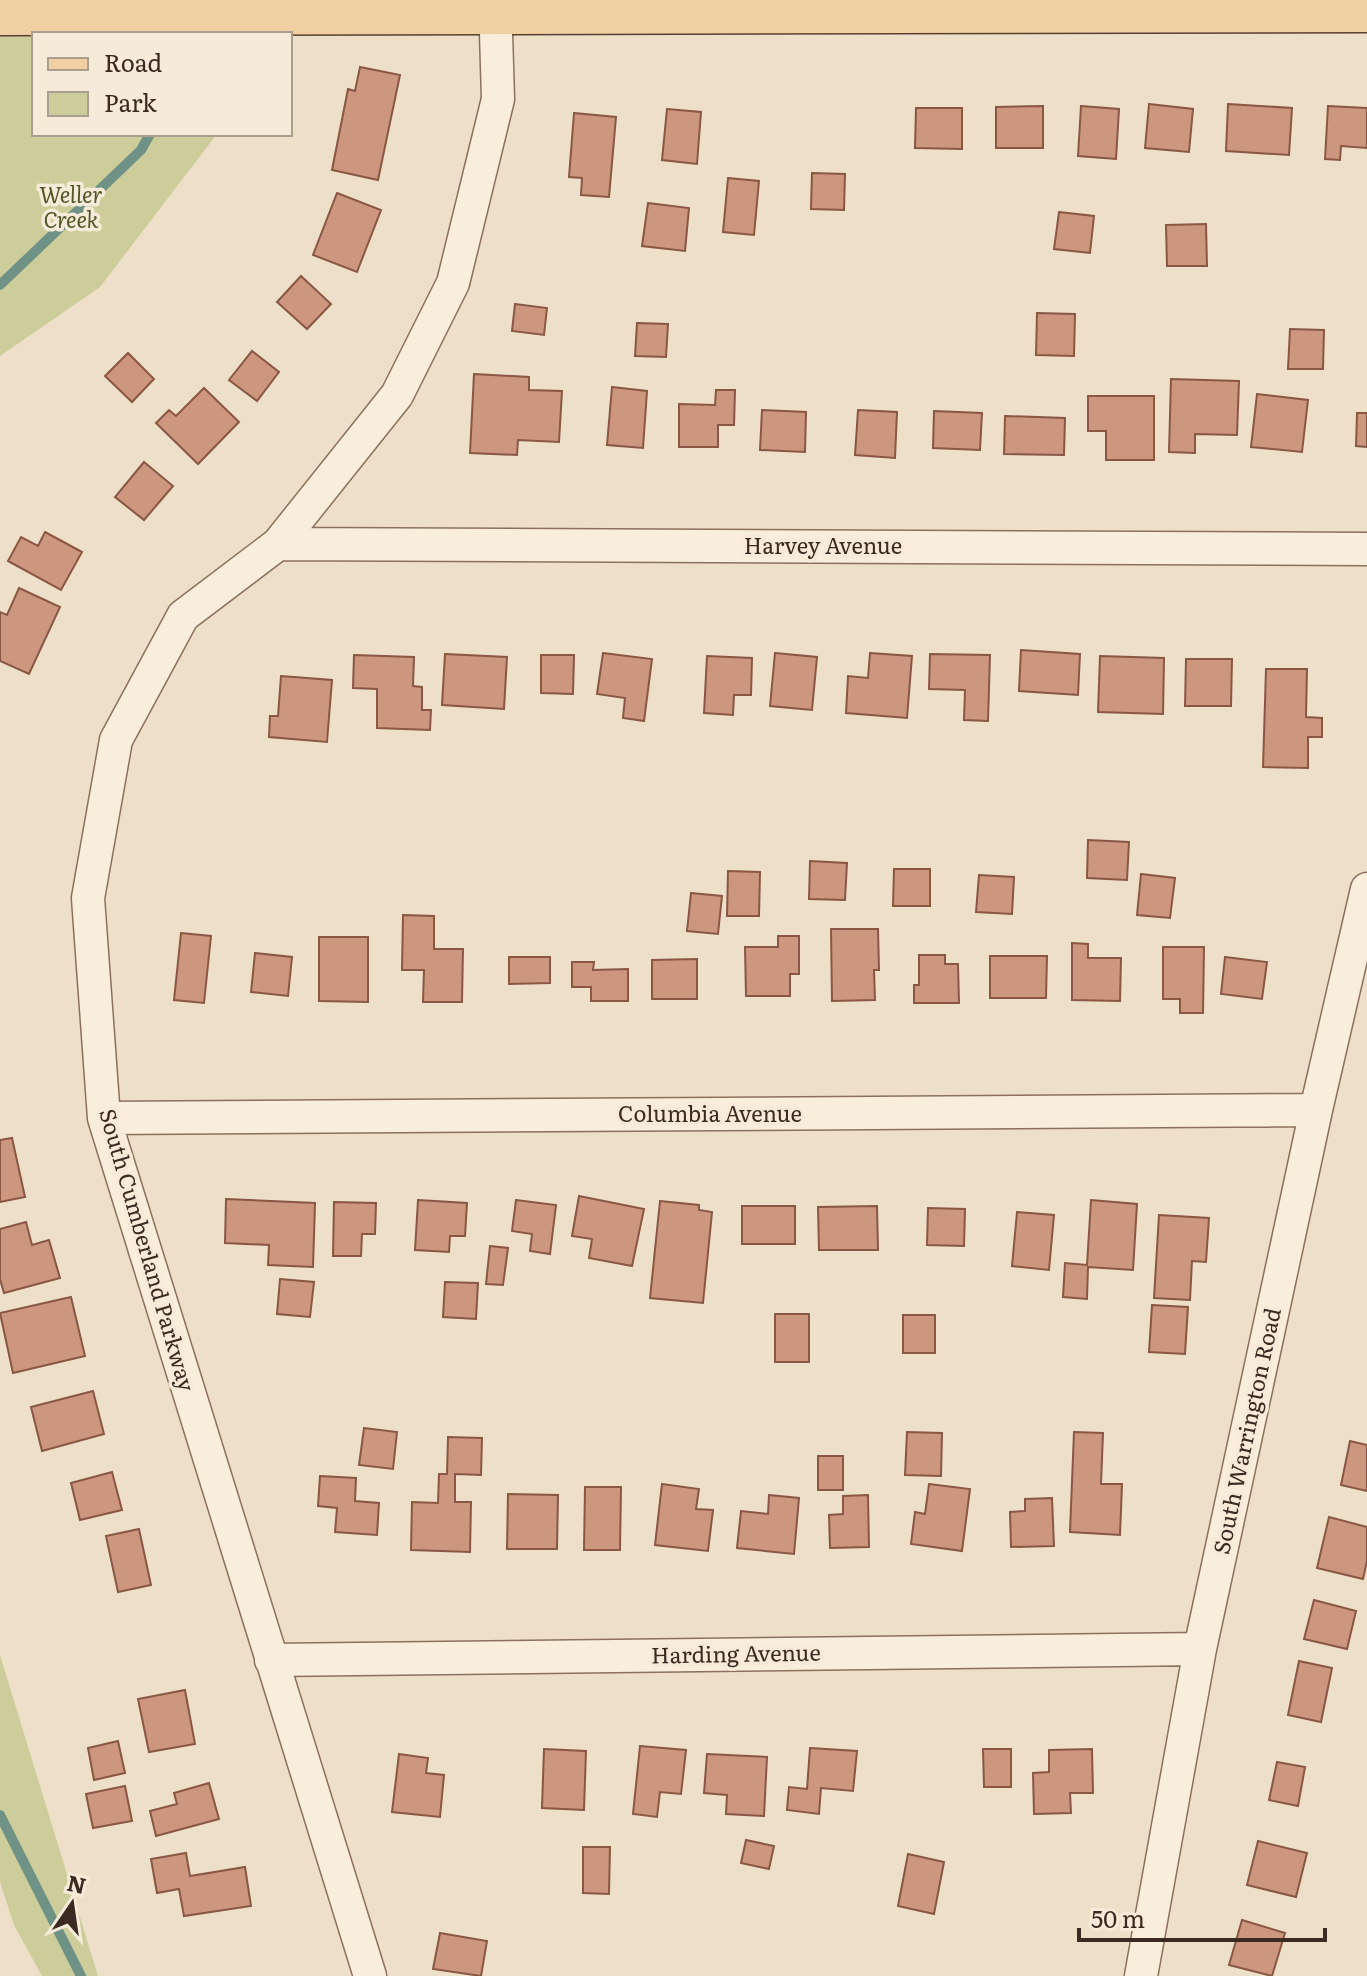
<svg xmlns="http://www.w3.org/2000/svg" width="1367" height="1976" font-family="Literata,serif">
  <style>
    .green { fill: #cdcd9c }
    .lines { fill: none; stroke-linecap: round; stroke-linejoin: round }
    .stream { stroke: #709185; stroke-width: 10 }
    .building { fill: #cc967f; stroke: #895743; stroke-width: 2 }
    .minor-casing { stroke: #8b705d; stroke-width: 35 }
    .primary-casing { stroke: #593f31; stroke-width: 47 }
    .minor { stroke: #f9eddc; stroke-width: 32 }
    .primary { stroke: #f0cfa2; stroke-width: 44 }
    .labels { text-anchor: middle; stroke-width: 7; stroke-linejoin: round; paint-order: stroke }
    .park-label { font-size: 22px; font-style: italic; fill: #515728; stroke: #f6ead8 }
    .street-label { font-size: 22px; fill: #3b2a21; stroke: #f6ead8 }
  </style>
  <rect width="100%" height="100%" fill="#eedfc9"/>
  <!-- green -->
  <path class="green" d="M0 35H34V134H217L100 287 0 356Z
    M0 1655 98 1976H42L14 1925 0 1882Z"/>
  <g class="lines">
    <!-- stream -->
    <path class="stream" d="M0 285 141 150 150 134
      M0 1815 81 1976"/>
  </g>
  <!-- building -->
  <path class="building" d="M360 67 400 75 378 180 332 170 348 89 355 91Z
    M1149 104 1193 109 1189 152 1145 148Z
    M1228 104 1292 108 1289 155 1226 151Z
    M1043 106V148H996V107Z
    M1081 106 1119 109 1116 159 1078 156Z
    M1328 106 1367 108V148L1341 146 1340 160 1325 159Z
    M916 108H962V149L915 148Z
    M667 109 701 112 697 164 662 160Z
    M574 113 616 117 609 197 581 195 582 178 569 177Z
    M812 173 845 174 844 210 811 209Z
    M728 178 759 181 754 235 723 232Z
    M337 193 381 210 357 272 313 255Z
    M648 203 689 208 685 251 642 246Z
    M1059 212 1094 216 1090 253 1054 249Z
    M1206 224 1207 266H1167L1166 225Z
    M301 276 331 304 307 329 277 302Z
    M515 304 547 308 544 335 512 331Z
    M1037 313 1075 314 1074 356 1036 355Z
    M637 323 668 324 666 357 635 356Z
    M1290 329 1324 330 1323 369H1288Z
    M252 351 279 372 257 401 229 380Z
    M128 353 154 379 132 402 105 376Z
    M474 374 529 377V390L562 391 559 442 518 440 517 455 470 453Z
    M1171 379 1239 381 1237 435 1195 434V453L1169 452Z
    M612 387 647 391 643 448 607 445Z
    M204 388 239 422 198 464 156 423 169 410 176 416Z
    M716 390H735L734 425H718V447H679V404L715 405Z
    M1257 394 1308 400 1302 452 1251 447Z
    M1088 396H1154V460H1106V431H1088Z
    M762 410 806 412 805 452 760 450Z
    M858 410 897 412 895 458 855 455Z
    M934 411 982 413 980 450 933 448Z
    M1357 413H1367V447L1356 446Z
    M1005 416 1065 418 1064 455 1004 454Z
    M144 462 173 486 144 520 115 497Z
    M45 532 82 552 61 590 8 561 21 537 38 546Z
    M19 588 60 607 29 674 0 661V612L7 615Z
    M1021 650 1080 654 1078 695 1019 691Z
    M603 653 652 659 644 721 623 718 625 698 597 694Z
    M775 653 817 657 812 710 770 706Z
    M870 653 912 656 907 718 846 713 848 676 868 678Z
    M445 654 507 657 504 709 442 705Z
    M930 654 990 655 988 721 964 720 965 690 929 689Z
    M354 655 414 657 413 686 422 687V710H431L430 730 377 728V689L353 688Z
    M541 655H574L573 694 541 693Z
    M707 656 752 658 751 695H734L733 715 704 713Z
    M1100 656 1164 658 1163 714 1098 712Z
    M1186 659H1232L1231 706H1185Z
    M1266 669H1307L1306 717 1322 718V737H1308V768L1263 767Z
    M281 676 332 680 327 742 269 737 270 716H278Z
    M1088 840 1129 842 1127 880 1087 878Z
    M810 861 847 863 845 900 809 899Z
    M894 869H930V906H893Z
    M728 871 760 872 759 916H727Z
    M1141 874 1175 878 1170 918 1137 915Z
    M979 875 1014 877 1012 914 976 912Z
    M691 893 722 896 718 934 687 931Z
    M403 915 434 916V949H463L462 1002H423L424 970H402Z
    M831 929H878L879 970H874L875 1000 832 1001Z
    M181 933 211 936 204 1003 174 1000Z
    M778 936H799V974H790V996H746L745 947H778Z
    M319 937H368V1002L319 1001Z
    M1072 943 1088 944V958H1121L1120 1001 1072 1000Z
    M1163 947H1204L1203 1013H1180V999H1163Z
    M255 953 292 957 288 996 251 992Z
    M919 955H945V964H958L959 1003H914V985H919Z
    M990 956H1047L1046 998H990Z
    M509 957H550V983L509 984Z
    M1225 957 1267 962 1262 999 1221 994Z
    M697 959V999H652V960Z
    M572 962H594L593 970 628 969V1001H591V987H572Z
    M12 1138 25 1197 0 1202V1140Z
    M579 1196 644 1209 632 1266 589 1258 592 1239 572 1236Z
    M226 1199 315 1203 313 1267 268 1265 269 1245 225 1243Z
    M418 1200 467 1203 465 1236H450L449 1252 415 1250Z
    M516 1200 556 1205 550 1254 530 1251 532 1234 512 1231Z
    M1091 1200 1137 1204 1133 1270 1088 1267 1087 1299 1063 1297 1065 1263 1087 1265Z
    M660 1201 699 1205V1210L712 1212 703 1303 650 1298Z
    M334 1202 376 1203 375 1234H362L361 1256H333Z
    M742 1206H795V1244H742Z
    M877 1206 878 1250H819L818 1207Z
    M928 1208 965 1209 964 1246 927 1245Z
    M1017 1212 1054 1215 1049 1270 1012 1266Z
    M1159 1215 1209 1218 1206 1262 1192 1261 1190 1300 1154 1298Z
    M26 1222 32 1245 49 1240 60 1278 4 1293 0 1279V1229Z
    M490 1246 508 1248 503 1285 486 1284Z
    M280 1279 314 1282 310 1317 277 1314Z
    M445 1282 478 1283 476 1319 443 1317Z
    M71 1297 85 1356 13 1373 0 1313Z
    M1152 1305 1188 1307 1185 1354 1149 1352Z
    M775 1314H809V1362H775Z
    M903 1315H935V1353H903Z
    M93 1391 104 1434 42 1451 31 1407Z
    M364 1428 397 1432 393 1469 359 1465Z
    M907 1432 942 1433 941 1476 905 1475Z
    M1074 1432 1103 1433 1101 1484H1122L1120 1535 1070 1532Z
    M448 1437 482 1438 481 1475 455 1474V1502H471L470 1552 411 1550 412 1502 438 1503 439 1474H447Z
    M1350 1441 1367 1445V1491L1341 1485Z
    M818 1456H843V1490H818Z
    M112 1472 122 1510 80 1520 71 1483Z
    M320 1476 356 1478 355 1501 379 1503 377 1535 335 1532 337 1508 318 1506Z
    M662 1484 699 1489 696 1509 713 1510 708 1551 655 1545Z
    M929 1484 970 1489 962 1551 911 1544 915 1512 925 1514Z
    M585 1487H621L620 1550H584Z
    M508 1494 558 1495 557 1549H507Z
    M769 1495 799 1498 794 1554 737 1548 741 1511 768 1514Z
    M868 1495 869 1547 830 1548 829 1515 843 1514V1496Z
    M1052 1498 1054 1546 1011 1547 1010 1512 1025 1511V1499Z
    M1329 1517 1367 1527V1561L1363 1579 1317 1568Z
    M139 1529 151 1585 118 1592 106 1536Z
    M1314 1600 1356 1611 1347 1649 1304 1639Z
    M1299 1661 1332 1668 1321 1722 1288 1715Z
    M185 1690 195 1744 149 1752 138 1699Z
    M118 1741 125 1773 94 1780 88 1748Z
    M640 1746 686 1750 681 1794 660 1792 657 1817 633 1814Z
    M810 1748 857 1751 853 1791 821 1788 819 1814 787 1810 789 1787 807 1789Z
    M544 1749 586 1751 584 1810 542 1808Z
    M983 1749H1011V1787H984Z
    M1092 1749 1093 1793H1070L1071 1813 1034 1814 1033 1773 1049 1772V1750Z
    M399 1754 428 1758 426 1773 444 1775 440 1817 392 1812Z
    M707 1754 767 1757 764 1816 726 1814 727 1795 704 1793Z
    M1277 1762 1305 1767 1298 1806 1269 1800Z
    M209 1783 219 1819 156 1836 150 1811 177 1804 174 1793Z
    M125 1786 132 1821 93 1828 86 1794Z
    M746 1840 774 1846 769 1869 741 1863Z
    M1258 1841 1307 1853 1296 1897 1247 1885Z
    M583 1847H610L609 1894 583 1893Z
    M186 1853 190 1876 245 1867 251 1906 184 1916 179 1889 157 1893 151 1859Z
    M908 1854 944 1862 934 1914 898 1906Z
    M1242 1920 1285 1933 1272 1976 1229 1965Z
    M440 1933 487 1941 481 1976 433 1969Z"/>
  <g class="lines">
    <defs>
      <path id="minor" d="M278 544 1367 549
        M104 1118 1316 1110
        M271 1660 1200 1649
        M370 1976 104 1118 88 898 116 740 183 616 278 544 397 395 453 283 498 99 495 0
        M1141 1976 1200 1649 1316 1110 1367 889"/>
      <path id="primary" d="M0 13 1367 10"/>
    </defs>
    <!-- minor casing -->
    <use href="#minor" class="minor-casing"/>
    <!-- primary casing -->
    <use href="#primary" class="primary-casing"/>
    <!-- minor -->
    <use href="#minor" class="minor"/>
    <!-- primary -->
    <use href="#primary" class="primary"/>
  </g>
  <g class="labels">
    <!-- park labels -->
    <g class="park-label">
      <text x="71" y="203">Weller<tspan x="71" dy="25">Creek</tspan></text>
    </g>
    <!-- street labels -->
    <g class="street-label">
      <text x="823" y="554">Harvey Avenue</text>
      <text x="710" y="1122">Columbia Avenue</text>
      <text transform="translate(147 1250) rotate(74)" y="8">South Cumberland Parkway</text>
      <text transform="translate(1247 1431) rotate(-78)" y="8">South Warrington Road</text>
      <text transform="translate(736 1654) rotate(-1)" y="8">Harding Avenue</text>
    </g>
  </g>
  <!-- legend -->
  <rect x="32" y="32" width="260" height="104" fill="#f6ead8" stroke="#ab9d8f" stroke-width="2"/>
  <rect x="48" y="58" width="40" height="12" fill="#f0cfa2" stroke="#ab9d8f" stroke-width="2"/>
  <text x="104" y="72" font-size="24" fill="#3b2a21">Road</text>
  <rect x="48" y="92" width="40" height="24" fill="#cdcd9c" stroke="#ab9d8f" stroke-width="2"/>
  <text x="104" y="112" font-size="24" fill="#3b2a21">Park</text>
  <!-- north arrow -->
  <g transform="translate(72 1904) rotate(13)" stroke="#f6ead8" stroke-width="6" paint-order="stroke">
  <path d="M0-6L14 30L0 20L-14 30Z" fill="#3b2a21"/>
  <text y="-12" font-size="22" font-weight="bold" text-anchor="middle" fill="#3b2a21">N</text>
  </g>
  <!-- scale -->
  <path d="M1079 1928v12h246v-12" fill="none" stroke="#3b2a21" stroke-width="4"/>
  <text x="1091" y="1928" font-size="24" fill="#3b2a21" stroke="#f6ead8" stroke-width="6" paint-order="stroke">50 m</text>
</svg>
